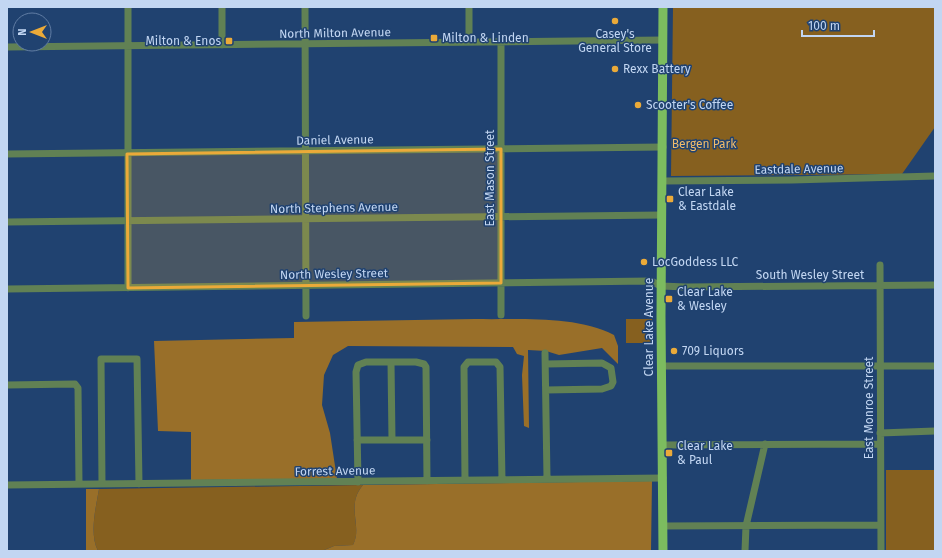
<svg xmlns="http://www.w3.org/2000/svg" width="942" height="558" font-family="'Fira Sans',sans-serif">
  <style>
    .green { fill: #86601f }
    .forest { fill: #996f29 }
    .lines { fill: none; stroke-linecap: round; stroke-linejoin: round }
    .minor { stroke: #618154; stroke-width: 7 }
    .major { stroke: #7cbc5f; stroke-width: 9 }
    .marked { fill: #ebaa39; fill-opacity: 0.2; stroke: #ebaa39; stroke-width: 3; stroke-linejoin: round }
    .poi-dot { fill: #ebaa39; stroke: #204270; stroke-width: 1.5 }
    .labels { text-anchor: middle; stroke-width: 3; stroke-linejoin: round; paint-order: stroke }
    .street-label { font-size: 12px; fill: #c2d6f2; stroke: #204270 }
    .poi-label { font-size: 12px; fill: #c2d6f2; stroke: #204270; text-anchor: start }
    .park-label { font-size: 12px; fill: #f2bc69; stroke: #204270 }
  </style>
  <rect width="100%" height="100%" fill="#204270"/>
  <!-- green -->
  <path class="green" d="M673 7H935V127L902 174 671 176Z
    M626 319H652V343H626Z
    M886 470H935V551H886Z
    M363 485C345 506 363 527 353 545L334 546 322 551H98C89 534 96 507 99 489Z"/>
  <!-- forest -->
  <path class="forest" d="M475 319C519 320 575 315 614 335L618 346V364L602 348 559 355 546 351 528 350 529 428 524 426 522 375 524 356 517 354 513 347 348 346 333 355 324 375 322 405 330 433 337 479 191 480V432L158 431 154 341 294 338V322Z
    M652 481 651 551H322L334 546 353 545C363 526 345 506 363 485Z
    M86 489H99C96 507 89 534 98 551H86Z"/>
  <g class="lines">
    <!-- minor -->
    <path class="minor" d="M305 7 306 316
      M469 7V42
      M501 42V315
      M222 45V7
      M7 47 663 40
      M7 154 663 147
      M663 181 792 180 935 176
      M7 222 662 215
      M880 265 881 551
      M128 288V7
      M7 289 651 281 661 286 686 287 935 285
      M545 353 547 478
      M391 362 392 440
      M546 364 602 363 611 368 613 382 611 386 602 389 546 390
      M661 366H935
      M7 385 75 384 78 388 79 484
      M880 433 935 431
      M357 440H427
      M662 445 880 444
      M465 480 464 367 468 362H496L500 367 502 480
      M358 482 356 372 358 365 366 362H416L424 364 426 367 427 481
      M102 484 101 359H137L139 484
      M7 485 663 478
      M663 526 881 525
      M745 551 746 526 765 444"/>
    <!-- major -->
    <path class="major" d="M663 7 661 317 663 551"/>
  </g>
  <!-- marked area -->
  <path class="marked" d="M501 149V283L128 288 127 154Z"/>
  <!-- markers -->
  <g class="poi-dot">
    <circle cx="615" cy="21" r="4"/>
    <rect x="430" y="34" width="8" height="8" rx="2"/>
    <rect x="225" y="37" width="8" height="8" rx="2"/>
    <circle cx="615" cy="69" r="4"/>
    <circle cx="638" cy="105" r="4"/>
    <rect x="666" y="195" width="8" height="8" rx="2"/>
    <circle cx="644" cy="262" r="4"/>
    <rect x="665" y="295" width="8" height="8" rx="2"/>
    <circle cx="674" cy="351" r="4"/>
    <rect x="665" y="449" width="8" height="8" rx="2"/>
  </g>
  <g class="labels">
    <!-- street labels -->
    <g class="street-label">
      <text transform="translate(335 33) rotate(-1)" y="4">North Milton Avenue</text>
      <text transform="translate(335 140) rotate(-1)" y="4">Daniel Avenue</text>
      <text transform="translate(799 169) rotate(-1)" y="4">Eastdale Avenue</text>
      <text transform="translate(490 178) rotate(-90)" y="4">East Mason Street</text>
      <text transform="translate(334 208) rotate(-1)" y="4">North Stephens Avenue</text>
      <text transform="translate(334 274) rotate(-1)" y="4">North Wesley Street</text>
      <text x="810" y="279">South Wesley Street</text>
      <text transform="translate(649 327) rotate(-90)" y="4">Clear Lake Avenue</text>
      <text transform="translate(869 408) rotate(-90)" y="4">East Monroe Street</text>
      <text transform="translate(335 471) rotate(-1)" y="4">Forrest Avenue</text>
    </g>
    <!-- poi labels -->
    <g class="poi-label">
      <text x="615" y="38" text-anchor="middle">Casey's<tspan x="615" dy="14">General Store</tspan></text>
      <text x="442" y="42">Milton &amp; Linden</text>
      <text x="221" y="45" text-anchor="end">Milton &amp; Enos</text>
      <text x="623" y="73">Rexx Battery</text>
      <text x="646" y="109">Scooter's Coffee</text>
      <text x="678" y="196">Clear Lake<tspan x="678" dy="14">&amp; Eastdale</tspan></text>
      <text x="652" y="266">LocGoddess LLC</text>
      <text x="677" y="296">Clear Lake<tspan x="677" dy="14">&amp; Wesley</tspan></text>
      <text x="682" y="355">709 Liquors</text>
      <text x="677" y="450">Clear Lake<tspan x="677" dy="14">&amp; Paul</tspan></text>
    </g>
    <!-- park labels -->
    <g class="park-label">
      <text x="704" y="148">Bergen Park</text>
    </g>
  </g>
  <!-- border -->
  <rect width="942" height="558" fill="none" stroke="#c2d6f2" stroke-width="16"/>
  <!-- north arrow -->
  <g transform="translate(32 32) rotate(270)"><circle r="19" fill="#204270" stroke="#617da4"/>
  <path d="M0-3L7 15L0 10L-7 15Z" fill="#ebaa39"/>
  <text y="-6" font-size="11" font-weight="bold" text-anchor="middle" fill="#c2d6f2">N</text>
  </g>
  <!-- scale -->
  <path d="M802 30v6h72v-6" fill="none" stroke="#c2d6f2" stroke-width="2"/>
  <text x="808" y="30" font-size="12" fill="#c2d6f2" stroke="#204270" stroke-width="3" paint-order="stroke">100 m</text>
</svg>
